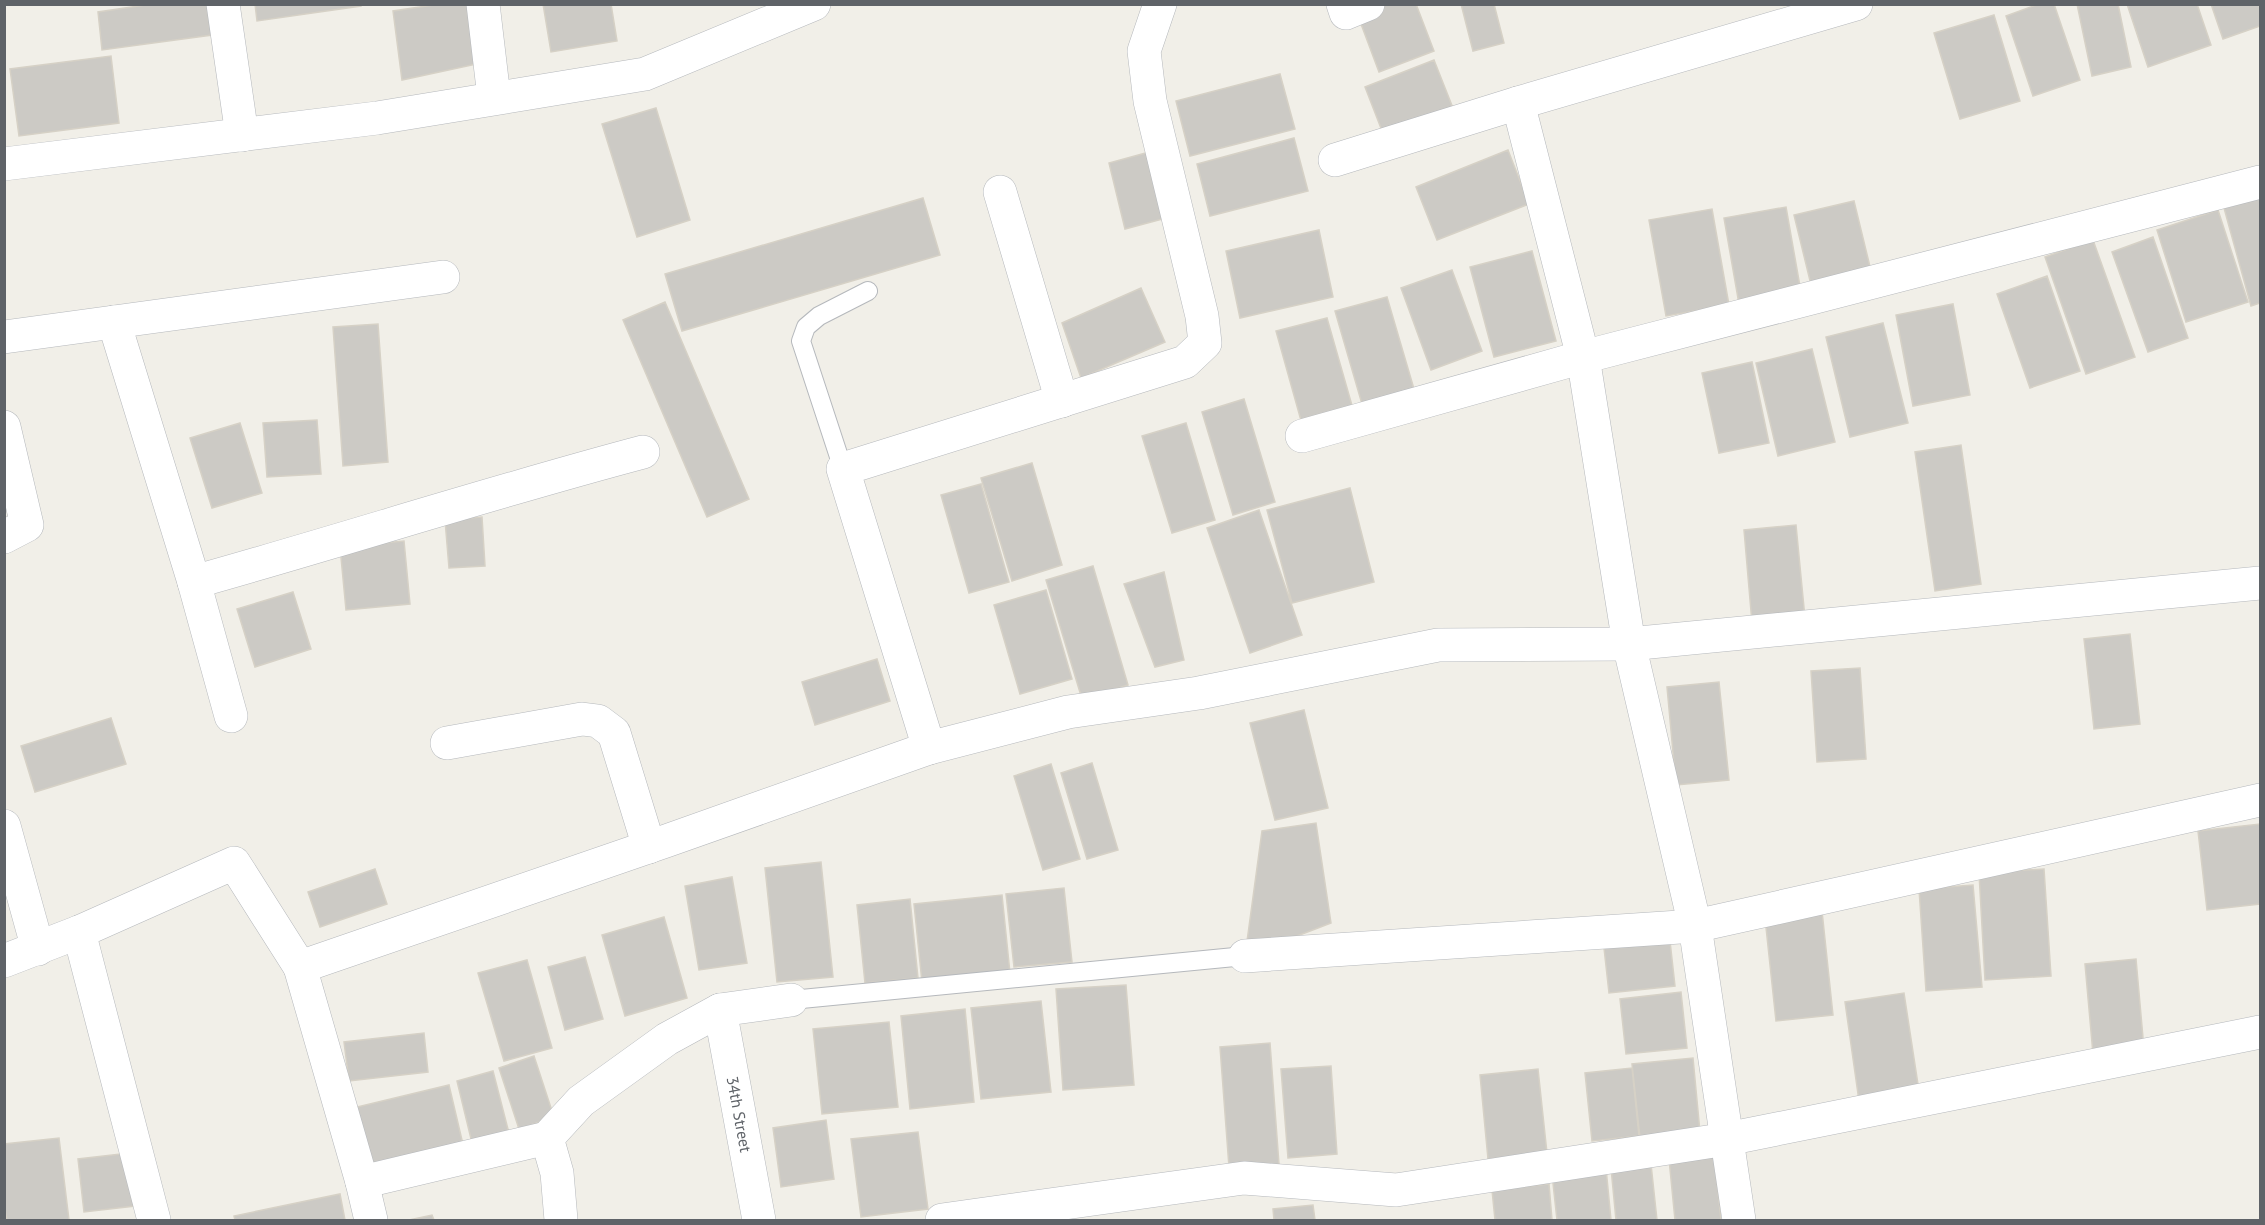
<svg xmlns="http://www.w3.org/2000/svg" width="2265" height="1225" font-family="'PT Sans',sans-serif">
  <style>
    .building { fill: #cccac5; stroke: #d6d1c6; stroke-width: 1.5 }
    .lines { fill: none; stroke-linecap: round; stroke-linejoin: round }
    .lane-casing { stroke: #b5b8bc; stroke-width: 20 }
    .street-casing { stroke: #b5b8bc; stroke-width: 34 }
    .lane { stroke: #fff; stroke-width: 18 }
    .street { stroke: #fff; stroke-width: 33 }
    .labels { text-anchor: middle; stroke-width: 5; stroke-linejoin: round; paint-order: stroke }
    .street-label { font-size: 16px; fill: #5f6368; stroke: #fff }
  </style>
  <rect width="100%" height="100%" fill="#f1efe8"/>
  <!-- building -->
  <path class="building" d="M152 4H208L212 35 102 50 98 12Z
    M255 4H361V6L257 21Z
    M440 4H478L486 62 402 80 393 11Z
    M543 4H611L617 41 551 52Z
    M1388 4H1416L1434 51 1379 72 1358 16Z
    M1461 4H1494L1504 43 1473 51Z
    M2039 4H2054L2080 80 2033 96 2006 16Z
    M2077 4H2118L2131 67 2092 76Z
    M2127 4H2197L2211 45 2148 67Z
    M2211 4H2260V26L2223 39Z
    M1994 15 2020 101 1960 119 1934 33Z
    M111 56 119 123 19 136 10 69Z
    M1434 60 1453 108 1384 136 1365 87Z
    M1280 74 1295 129 1190 156 1176 101Z
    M656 108 690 220 637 237 602 124Z
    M1294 138 1308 191 1210 216 1197 164Z
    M1508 150 1529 204 1437 240 1416 187Z
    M1153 151 1170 217 1125 229 1109 163Z
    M923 198 940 255 682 331 665 274Z
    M2260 198V303L2251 306 2224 208Z
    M1854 201 1873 279 1813 293 1794 215Z
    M1786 207 1801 292 1739 304 1724 218Z
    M1712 209 1729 305 1666 316 1649 220Z
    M2218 210 2248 302 2186 322 2157 230Z
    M1319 230 1333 297 1240 318 1226 251Z
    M2153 237 2188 338 2148 352 2112 252Z
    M2093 240 2135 357 2086 374 2045 257Z
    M1532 251 1556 341 1494 357 1470 267Z
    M1452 270 1482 351 1431 370 1401 288Z
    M2047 276 2080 371 2030 388 1997 294Z
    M1141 288 1165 342 1081 378 1062 323Z
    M1387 297 1414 389 1362 404 1335 311Z
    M665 302 749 499 707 517 623 320Z
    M1953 304 1970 395 1913 406 1896 315Z
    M1327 318 1353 409 1302 424 1276 331Z
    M1883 323 1908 423 1850 437 1826 337Z
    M378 324 388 462 343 466 333 327Z
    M1812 349 1835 442 1778 456 1756 363Z
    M1752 362 1769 443 1719 453 1702 373Z
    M1244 399 1275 502 1233 515 1202 412Z
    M317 420 321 474 267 477 263 423Z
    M240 423 262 493 212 508 190 438Z
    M1186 423 1215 520 1172 533 1142 436Z
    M1961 445 1981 584 1935 591 1915 452Z
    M1032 463 1062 565 1012 581 981 478Z
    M981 484 1009 582 969 593 941 495Z
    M1350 488 1374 582 1292 603 1267 510Z
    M1259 510 1302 635 1250 653 1207 528Z
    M482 517 485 566 449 568 445 520Z
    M1796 525 1805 618 1752 623 1744 530Z
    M404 541 410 604 346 610 340 547Z
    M1093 566 1128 685 1082 699 1046 580Z
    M1164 572 1184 660 1155 667 1124 584Z
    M1046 590 1072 679 1020 694 994 605Z
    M293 592 311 649 255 667 237 609Z
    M2130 634 2140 724 2094 729 2084 639Z
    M877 659 890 701 815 725 802 682Z
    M1860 668 1866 759 1817 762 1811 671Z
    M1719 682 1729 780 1676 785 1667 687Z
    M1304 710 1328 808 1275 820 1250 723Z
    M111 718 126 764 35 792 21 746Z
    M1092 763 1118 850 1087 859 1061 773Z
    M1051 764 1080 859 1043 870 1014 776Z
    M1316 823 1331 923 1245 956 1262 831Z
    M2260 824V904L2207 910 2198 831Z
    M821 862 833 977 777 982 765 868Z
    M375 869 387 904 320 927 308 892Z
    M2044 869 2051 976 1985 980 1979 873Z
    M732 877 747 963 699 970 685 886Z
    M1973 885 1982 987 1926 991 1919 889Z
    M1064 888 1072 962 1014 967 1006 894Z
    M1002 895 1010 973 922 982 914 904Z
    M910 899 918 978 865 983 857 905Z
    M1822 911 1833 1015 1776 1021 1765 918Z
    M664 917 687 998 625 1016 602 935Z
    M1670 941 1675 986 1609 993 1604 948Z
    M585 957 603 1019 565 1030 548 967Z
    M2136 959 2144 1049 2093 1054 2085 964Z
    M527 960 552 1048 504 1061 478 973Z
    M1126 985 1134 1085 1063 1090 1056 989Z
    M1681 992 1687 1048 1626 1054 1620 999Z
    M1904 993 1919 1091 1859 1101 1845 1002Z
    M1041 1001 1051 1092 981 1099 971 1008Z
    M965 1009 974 1102 910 1109 901 1016Z
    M889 1022 898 1107 822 1114 813 1029Z
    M424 1033 428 1072 349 1081 344 1042Z
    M1270 1043 1279 1164 1229 1167 1220 1047Z
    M534 1056 554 1117 519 1129 499 1068Z
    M1693 1058 1700 1132 1640 1138 1632 1064Z
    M1331 1066 1337 1154 1288 1158 1281 1069Z
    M1632 1068 1639 1136 1592 1141 1585 1073Z
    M1538 1069 1547 1153 1488 1159 1480 1075Z
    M493 1071 510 1137 473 1147 457 1081Z
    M449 1085 465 1153 374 1175 357 1107Z
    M826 1120 834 1179 781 1187 773 1128Z
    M918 1132 928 1209 861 1217 851 1139Z
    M59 1138 69 1220H7L4 1205V1144Z
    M129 1153 135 1206 84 1212 78 1159Z
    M1714 1154 1721 1220H1675L1669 1159Z
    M1651 1164 1657 1220H1616L1611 1168Z
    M1606 1168 1611 1220H1557L1552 1174Z
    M1549 1184 1552 1220H1495L1492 1190Z
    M340 1194 345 1220H235L234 1216Z
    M1313 1205 1315 1220H1274L1273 1209Z
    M432 1215 434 1220H409Z"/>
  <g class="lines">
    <defs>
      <path id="lane" d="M843 469 801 341 806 327 819 316 868 291
        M791 1000 1245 956"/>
      <g id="street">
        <path d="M223 4 242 135"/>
        <path d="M483 4 494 97"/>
        <path d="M1343 4 1346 13 1368 4"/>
        <path d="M1518 103 1583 357 1629 644 1695 926 1739 1220"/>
        <path d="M1335 160 1518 103 1856 4"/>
        <path d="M4 164 377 118 645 74 814 4"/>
        <path d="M1000 192 1062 401"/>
        <path d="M443 277 114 322 194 582C344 540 492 492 643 452"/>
        <path d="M4 337 114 322"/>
        <path d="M4 427 27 525 4 537"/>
        <path d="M1302 436 1583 357 2260 182"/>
        <path d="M194 582 231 716"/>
        <path d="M447 743 582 719 598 721 614 733 649 847"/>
        <path d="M929 748 843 469 1185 362 1205 343 1202 316 1150 101 1144 51 1160 4"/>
        <path d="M4 826 38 949"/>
        <path d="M79 932 154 1220"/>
        <path d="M1245 956 1695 926 2260 800"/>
        <path d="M4 961 79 932 234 863 300 967 666 841 929 748 1068 712 1199 693 1438 645 1629 644 2260 583"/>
        <path d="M300 967 362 1182 371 1220"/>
        <path id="s1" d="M720 1010 759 1220"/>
        <path d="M362 1182 547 1138"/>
        <path d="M561 1220 557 1173 547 1138 581 1101 667 1039 720 1010 791 1000"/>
        <path d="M942 1220 1244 1178 1396 1190 1727 1139 2260 1032"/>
      </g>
    </defs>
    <!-- lane casing -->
    <use href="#lane" class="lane-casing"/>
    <!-- street casing -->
    <use href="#street" class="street-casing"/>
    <!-- lane -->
    <use href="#lane" class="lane"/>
    <!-- street -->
    <use href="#street" class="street"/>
  </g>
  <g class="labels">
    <!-- street labels -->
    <g class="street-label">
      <text dy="6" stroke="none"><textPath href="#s1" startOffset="106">34th Street</textPath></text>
    </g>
  </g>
  <!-- border -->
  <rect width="2265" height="1225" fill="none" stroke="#5f6368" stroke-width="12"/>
</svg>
